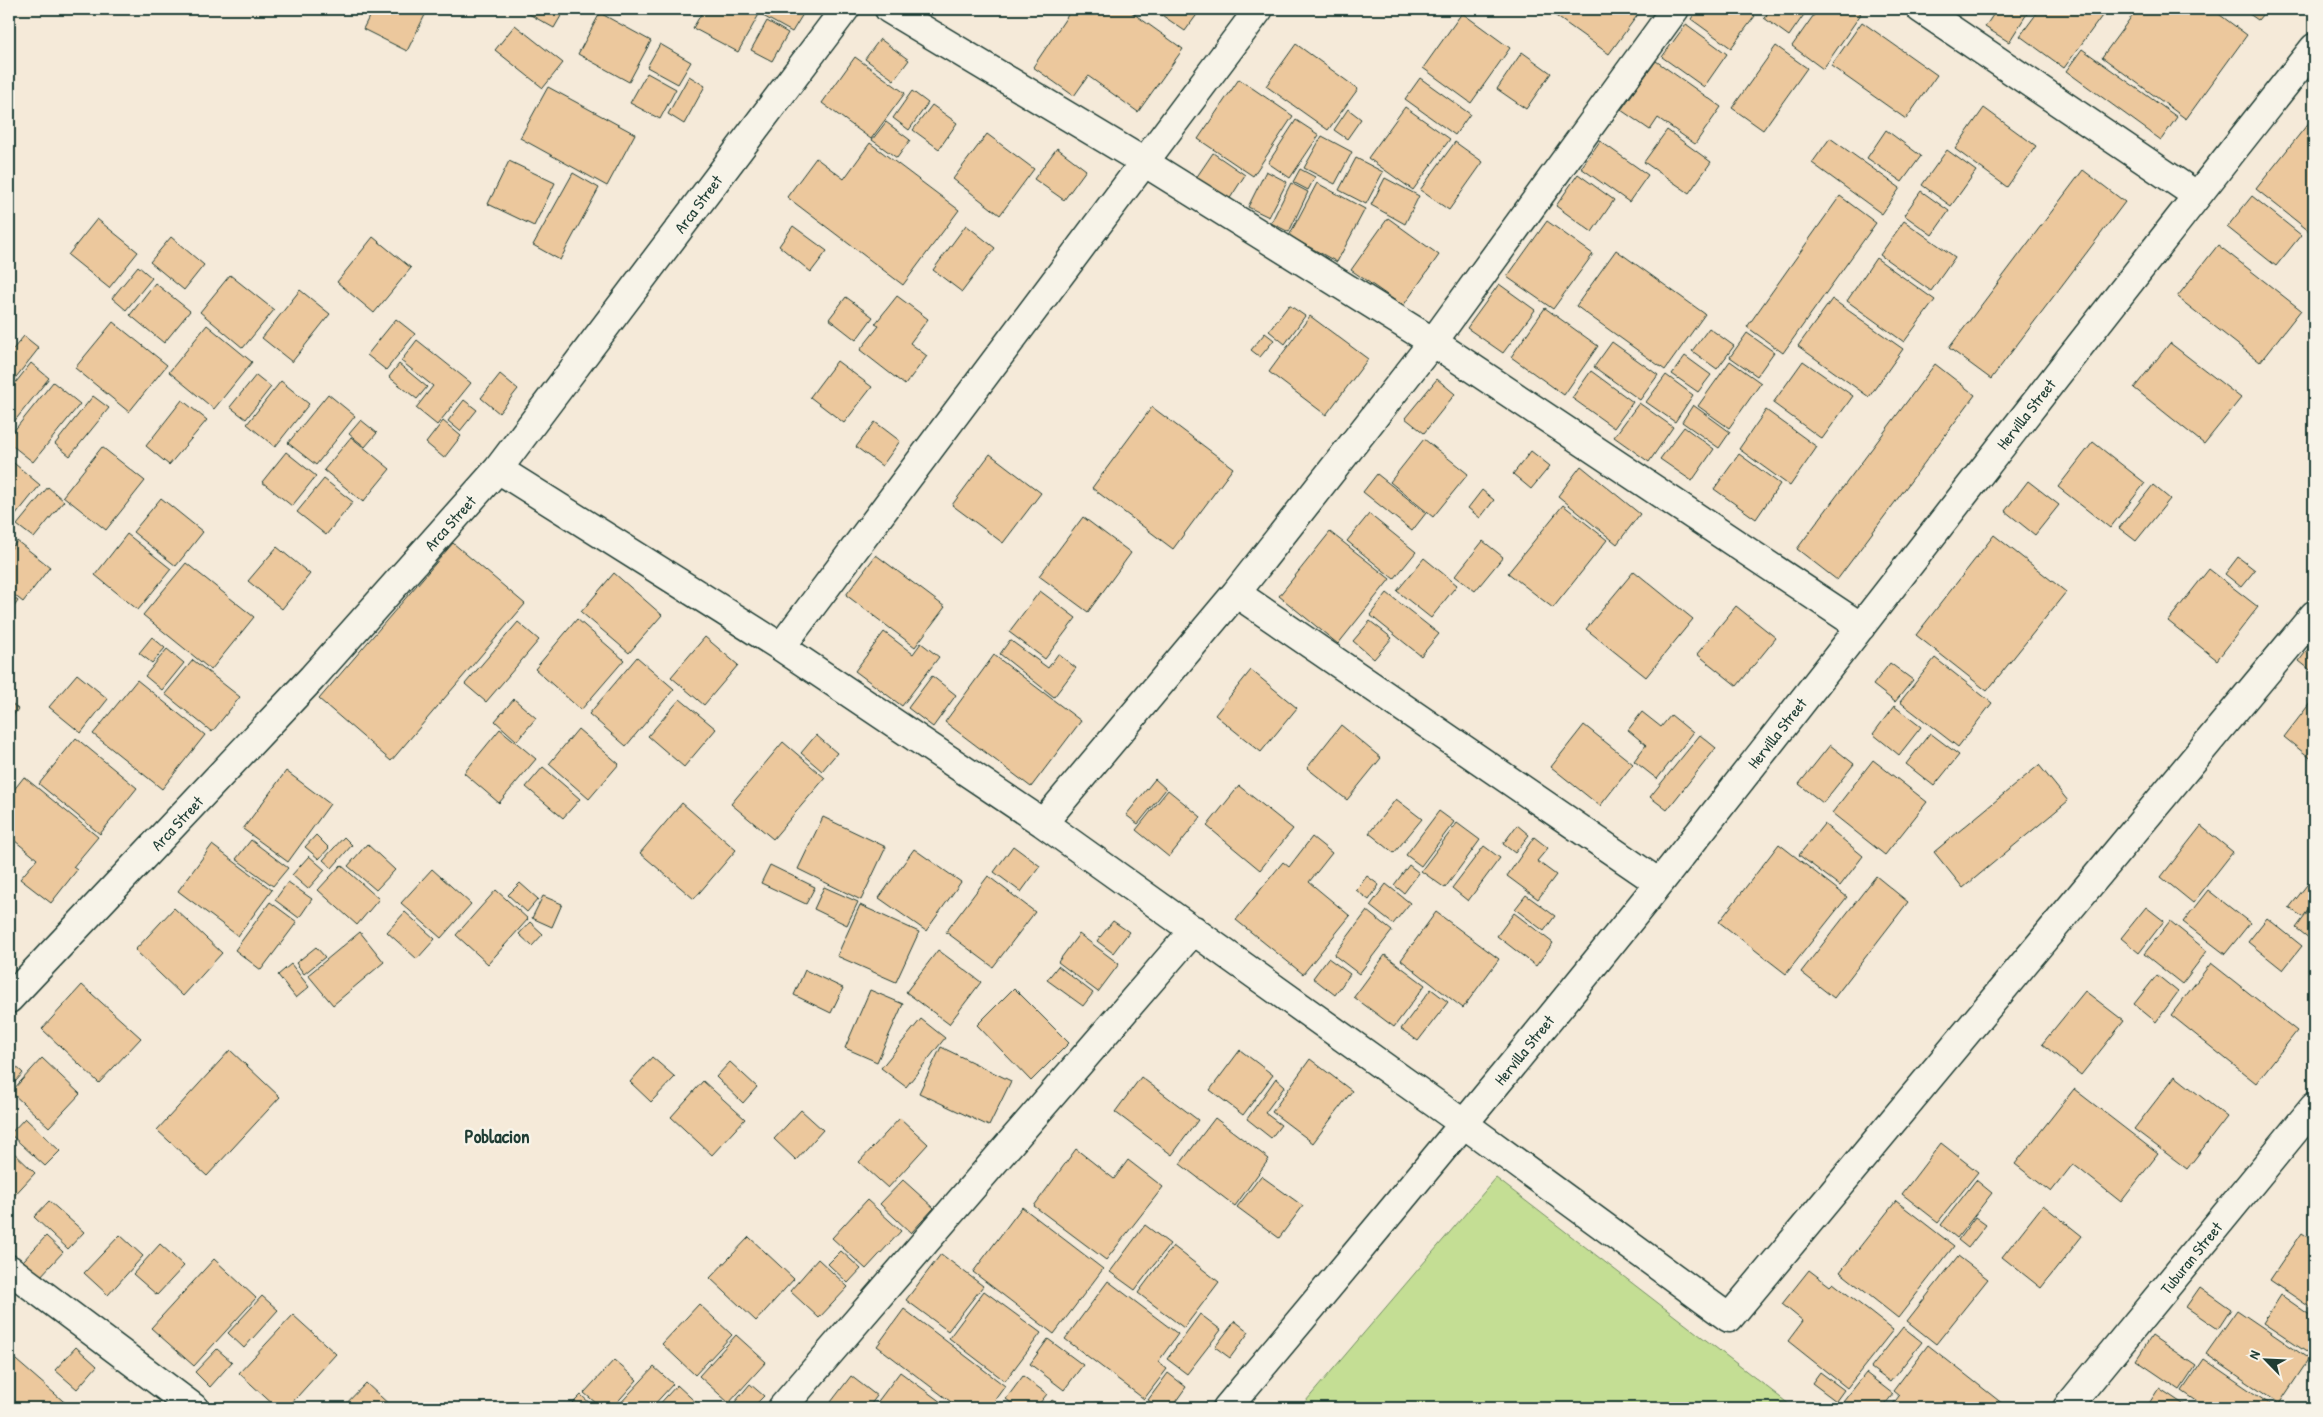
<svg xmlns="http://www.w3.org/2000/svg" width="2323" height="1417" font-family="'Patrick Hand',sans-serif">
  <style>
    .green { fill: #c4de94; stroke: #728e64 }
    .building { fill: #ecc89d; stroke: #1f3d34 }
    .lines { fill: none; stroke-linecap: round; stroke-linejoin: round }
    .minor-casing { stroke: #1f3d34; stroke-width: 31 }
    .minor { stroke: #f7f3e8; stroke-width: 28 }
    .labels { text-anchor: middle; stroke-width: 5; stroke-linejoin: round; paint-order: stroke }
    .street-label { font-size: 16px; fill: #1f3d34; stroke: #f7f3e8 }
    .quarter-label { font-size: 19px; font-weight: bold; fill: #1f3d34; stroke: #f7f3e8 }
  </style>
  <rect width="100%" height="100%" fill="#f5ead9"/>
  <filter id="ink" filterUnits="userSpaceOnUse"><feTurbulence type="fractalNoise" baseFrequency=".02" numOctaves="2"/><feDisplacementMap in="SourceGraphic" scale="10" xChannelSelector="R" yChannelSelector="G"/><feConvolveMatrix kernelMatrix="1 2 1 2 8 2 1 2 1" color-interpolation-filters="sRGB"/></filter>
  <g filter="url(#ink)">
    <!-- green -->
    <path class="green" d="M1496 1178 1794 1408H1300Z"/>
    <!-- building -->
    <path class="building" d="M373 9H413L425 15 407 51 363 29Z
      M520 9H565L554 28Z
      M704 9H762L738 52 693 28Z
      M767 9H806L792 32 763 16Z
      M1072 9H1127L1183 49 1138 112 1088 76 1074 96 1033 67Z
      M1153 9H1201L1185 31Z
      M1546 9H1642L1609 54Z
      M1698 9H1744L1755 16 1731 48 1691 19Z
      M1771 9H1808L1789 36 1764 18Z
      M1818 9H1854L1861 14 1823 69 1792 46Z
      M1997 9H2030L2009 42 1985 27Z
      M2040 9H2107L2064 68 2020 36Z
      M2137 9H2212L2247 35 2186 119 2102 57Z
      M2242 9H2267L2258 20Z
      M600 13 651 41 629 82 578 54Z
      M1462 13 1510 48 1471 103 1423 68Z
      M767 21 788 33 772 61 751 50Z
      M1862 22 1937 75 1906 119 1831 66Z
      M1686 24 1727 54 1704 87 1662 57Z
      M515 25 563 63 543 88 495 50Z
      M880 39 909 60 894 80 865 59Z
      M660 44 691 62 678 84 647 67Z
      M1296 44 1358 89 1328 130 1266 86Z
      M1776 46 1807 68 1763 130 1732 108Z
      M2082 49 2177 117 2161 140 2066 71Z
      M1522 52 1551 73 1526 109 1497 89Z
      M855 57 905 93 871 139 822 103Z
      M1656 61 1721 107 1695 144 1658 118 1650 130 1621 110Z
      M647 73 676 89 660 119 630 103Z
      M689 76 705 86 684 124 668 114Z
      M1420 78 1470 114 1455 135 1405 99Z
      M1239 79 1293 116 1253 176 1198 139Z
      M548 87 635 134 607 186 520 138Z
      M912 91 928 103 909 130 893 118Z
      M932 105 957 123 939 149 913 130Z
      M1405 107 1450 139 1413 190 1368 158Z
      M1984 108 2036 146 2007 187 1955 149Z
      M1348 109 1361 119 1347 139 1334 130Z
      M1296 120 1319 135 1290 178 1268 163Z
      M2311 120 2314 123V235L2256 189Z
      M886 122 910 140 897 158 872 140Z
      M1667 130 1711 162 1689 193 1644 162Z
      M1886 130 1921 156 1902 182 1867 158Z
      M987 134 1034 169 1000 215 953 179Z
      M1322 136 1352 152 1335 184 1304 168Z
      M1830 138 1900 188 1882 214 1812 163Z
      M1600 141 1648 175 1629 202 1581 168Z
      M1455 142 1483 162 1449 210 1420 190Z
      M870 143 959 210 903 285 787 197 816 158 844 179Z
      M1057 148 1086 170 1064 200 1034 179Z
      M1947 150 1976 171 1951 206 1922 185Z
      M1213 153 1245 175 1227 203 1194 181Z
      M1356 158 1383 172 1366 204 1339 190Z
      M509 161 555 183 534 226 488 204Z
      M1300 169 1315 177 1308 190 1293 182Z
      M2083 170 2125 202 1991 379 1949 348Z
      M1266 171 1287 182 1269 217 1248 207Z
      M573 173 599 188 560 260 533 245Z
      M1578 174 1614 200 1592 232 1556 206Z
      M1385 178 1419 196 1405 224 1371 205Z
      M1291 183 1308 192 1289 232 1271 223Z
      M1317 183 1365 209 1337 262 1289 236Z
      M1921 191 1949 211 1932 235 1904 215Z
      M1840 196 1876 223 1783 353 1747 327Z
      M2252 196 2301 235 2276 266 2227 227Z
      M1388 218 1439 255 1403 306 1351 270Z
      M97 219 138 252 109 288 68 255Z
      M1547 221 1593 254 1553 309 1507 277Z
      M1904 221 1955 257 1931 291 1880 255Z
      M966 225 995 248 962 292 933 270Z
      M793 226 827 251 811 272 779 246Z
      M171 237 204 265 184 290 150 262Z
      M373 237 411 268 374 313 337 282Z
      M2218 245 2301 310 2260 362 2177 297Z
      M1616 250 1705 314 1665 370 1576 306Z
      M1876 258 1935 300 1904 342 1847 301Z
      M138 266 152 278 126 310 112 298Z
      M230 275 274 310 243 348 200 312Z
      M155 283 190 311 164 343 130 315Z
      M1499 284 1535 310 1503 353 1467 328Z
      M300 290 330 314 292 362 262 338Z
      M897 296 928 319 910 343 927 356 905 385 860 350 879 326 875 324Z
      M846 297 873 317 856 340 829 319Z
      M1832 299 1903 349 1869 397 1798 346Z
      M1289 305 1305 316 1285 344 1269 331Z
      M1545 308 1598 346 1564 395 1511 357Z
      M1310 316 1368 359 1326 415 1269 372Z
      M396 319 415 334 386 370 367 355Z
      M113 322 167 365 129 412 75 368Z
      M207 325 252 362 214 409 169 372Z
      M1709 328 1734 346 1717 369 1692 351Z
      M1265 333 1274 340 1260 357 1251 350Z
      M1747 333 1774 352 1757 376 1730 357Z
      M24 336 39 348 9 386V354Z
      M417 340 471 383 437 425 416 408 433 386 401 361Z
      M1612 342 1658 375 1640 400 1594 367Z
      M2170 343 2241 398 2204 444 2134 388Z
      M1685 356 1711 375 1698 392 1672 374Z
      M837 361 872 387 844 423 810 397Z
      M1730 361 1761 383 1729 428 1698 406Z
      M1803 361 1853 396 1822 439 1773 403Z
      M31 363 49 378 13 423 9 419V391Z
      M399 364 427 387 417 399 389 377Z
      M1935 364 1975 395 1837 580 1797 549Z
      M1591 371 1633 402 1614 428 1572 398Z
      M500 374 518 389 499 413 481 398Z
      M256 375 271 387 246 419 230 407Z
      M1666 375 1693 395 1675 422 1646 402Z
      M1437 379 1455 394 1424 433 1405 418Z
      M281 381 309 404 275 447 247 424Z
      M53 382 80 404 33 462 9 443V437Z
      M328 394 355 416 316 465 288 443Z
      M93 396 109 408 70 456 55 444Z
      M182 400 207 420 169 465 146 446Z
      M464 400 477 410 460 431 448 421Z
      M1639 403 1673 427 1649 462 1614 437Z
      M1693 405 1730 432 1719 448 1682 422Z
      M1152 407 1233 468 1173 549 1092 488Z
      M1766 410 1817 447 1790 486 1739 449Z
      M361 420 377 433 365 447 349 434Z
      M443 421 461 436 444 458 426 443Z
      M875 422 900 441 882 466 856 447Z
      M1684 427 1714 449 1692 481 1660 459Z
      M351 437 390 469 363 502 324 470Z
      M1424 439 1468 474 1433 517 1390 482Z
      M2093 442 2145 483 2110 528 2058 487Z
      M102 447 145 481 106 530 63 496Z
      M1531 451 1550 466 1531 489 1513 474Z
      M286 452 316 476 292 506 262 482Z
      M990 454 1041 493 1003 543 952 505Z
      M1739 454 1780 484 1756 519 1714 489Z
      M9 459 40 485 11 521 9 520Z
      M1581 466 1640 514 1617 544 1558 496Z
      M1377 474 1426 513 1412 531 1363 492Z
      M324 479 353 502 326 535 297 512Z
      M2028 481 2059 505 2035 535 2005 511Z
      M2153 485 2170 499 2136 541 2119 528Z
      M48 487 64 501 34 538 17 525Z
      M1482 490 1494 500 1480 518 1468 508Z
      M161 498 203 532 176 566 133 532Z
      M1563 505 1607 540 1553 608 1508 573Z
      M1369 514 1416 552 1394 579 1347 541Z
      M1083 517 1131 553 1088 612 1039 576Z
      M1330 532 1390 579 1338 644 1279 596Z
      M127 534 171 569 138 610 95 575Z
      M1994 535 2066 592 1987 691 1916 635Z
      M17 541 50 567 23 602 9 591V551Z
      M1483 541 1503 557 1475 591 1455 576Z
      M453 543 525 604 391 761 319 699Z
      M277 547 310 574 282 609 248 581Z
      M876 555 945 607 915 647 846 595Z
      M2238 557 2255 570 2241 587 2225 574Z
      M1424 558 1457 585 1431 618 1397 591Z
      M186 563 254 617 211 670 143 615Z
      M2209 569 2258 607 2217 660 2168 621Z
      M1634 571 1693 619 1646 677 1586 629Z
      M614 573 662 615 629 653 581 612Z
      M1040 591 1076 618 1045 659 1009 632Z
      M1387 593 1439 634 1421 656 1370 615Z
      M9 594 18 601 9 614Z
      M1736 606 1776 638 1737 686 1697 654Z
      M577 619 624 660 581 710 535 669Z
      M1370 621 1392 638 1374 659 1353 641Z
      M518 622 539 640 486 702 465 684Z
      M884 632 913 654 921 643 939 657 902 706 855 671Z
      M152 637 165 648 152 663 139 653Z
      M705 637 738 665 704 705 671 677Z
      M1010 640 1048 668 1058 654 1076 668 1054 697 1000 654Z
      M2314 641V673L2299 661Z
      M167 649 184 663 162 690 145 676Z
      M9 655 15 660 9 669Z
      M994 655 1081 721 1031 787 945 722Z
      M637 657 674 689 626 746 589 714Z
      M1935 658 1992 703 1958 747 1900 702Z
      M193 660 240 697 212 732 165 694Z
      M1890 663 1913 680 1895 702 1873 685Z
      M1251 670 1297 708 1261 752 1215 715Z
      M77 674 108 699 81 733 49 707Z
      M932 676 956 695 933 727 908 708Z
      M137 680 205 735 162 789 93 734Z
      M2314 698V761L2284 737Z
      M514 699 536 718 517 741 495 721Z
      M680 699 716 729 684 767 648 736Z
      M9 701 18 709 9 721Z
      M1894 706 1921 727 1899 755 1873 734Z
      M1642 712 1661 727 1671 715 1693 733 1657 779 1634 761 1646 745 1628 730Z
      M1341 725 1381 758 1347 800 1307 768Z
      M1584 725 1633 764 1600 806 1551 767Z
      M500 729 536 759 499 803 464 773Z
      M578 729 619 764 589 799 549 764Z
      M1930 733 1959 755 1934 786 1906 764Z
      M816 735 837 753 822 771 801 753Z
      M1700 735 1716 748 1667 810 1650 797Z
      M76 738 137 788 100 834 39 784Z
      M783 742 825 778 773 839 731 804Z
      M1830 745 1854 764 1823 803 1799 784Z
      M1873 760 1927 802 1885 855 1832 813Z
      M2039 765 2068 801 1963 888 1934 852Z
      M543 767 580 799 563 818 526 787Z
      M286 771 330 804 288 862 243 829Z
      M24 777 98 837 73 867 77 870 51 903 20 879 37 859 9 836V796Z
      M1155 779 1166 789 1138 824 1126 815Z
      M1239 786 1293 829 1260 870 1207 826Z
      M1168 790 1201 817 1169 857 1136 830Z
      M1396 799 1422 819 1394 853 1369 833Z
      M682 803 736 850 694 899 640 853Z
      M1439 811 1454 822 1421 866 1406 855Z
      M823 817 886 847 861 900 798 869Z
      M1457 823 1480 840 1445 888 1421 871Z
      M1824 824 1863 856 1840 886 1799 855Z
      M1517 825 1529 835 1515 853 1503 844Z
      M2201 826 2233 852 2193 903 2161 877Z
      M316 835 329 848 319 859 305 847Z
      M344 837 352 845 332 868 323 860Z
      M1312 837 1332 853 1309 882 1350 916 1303 974 1236 920 1283 862 1289 867Z
      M1534 837 1548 848 1537 861 1556 875 1538 899 1507 876Z
      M251 840 288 868 273 886 236 859Z
      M367 844 395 870 376 890 348 866Z
      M1779 844 1847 897 1786 974 1719 922Z
      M212 845 272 890 238 936 178 891Z
      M1013 846 1040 866 1021 892 994 872Z
      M1484 846 1500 858 1468 901 1452 888Z
      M914 849 961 882 926 931 879 898Z
      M309 856 325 870 308 889 292 875Z
      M341 865 379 899 357 925 318 890Z
      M770 865 815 887 806 904 761 883Z
      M1409 865 1419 873 1404 893 1394 885Z
      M432 869 471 904 441 938 401 903Z
      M988 876 1035 912 993 967 946 932Z
      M1367 876 1379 885 1369 900 1356 890Z
      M1876 876 1908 902 1834 998 1801 972Z
      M2314 876V902L2303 917 2289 908Z
      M288 882 312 899 299 918 275 900Z
      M520 883 538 899 527 912 508 895Z
      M1386 884 1410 903 1393 924 1370 906Z
      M824 887 858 902 847 925 814 909Z
      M496 890 528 919 488 964 456 935Z
      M2208 890 2250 923 2225 954 2183 922Z
      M1526 895 1555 916 1544 931 1515 909Z
      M543 896 562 904 552 927 532 918Z
      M270 902 297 922 261 970 235 950Z
      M2314 904V942L2296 928Z
      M860 905 919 932 896 982 837 956Z
      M2146 907 2164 921 2139 953 2121 938Z
      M174 908 222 953 183 996 135 950Z
      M1367 911 1392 931 1359 974 1334 955Z
      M405 912 435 939 417 959 387 932Z
      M1436 912 1499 959 1463 1008 1401 960Z
      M1514 913 1553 943 1536 966 1497 936Z
      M2267 918 2302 946 2283 970 2248 942Z
      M1113 921 1129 932 1113 953 1097 941Z
      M2170 921 2207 951 2182 984 2144 954Z
      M530 922 543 934 532 946 519 934Z
      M360 932 384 962 333 1005 308 975Z
      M1079 934 1119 964 1098 992 1058 962Z
      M316 947 325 957 304 974 296 963Z
      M938 950 981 982 949 1024 906 992Z
      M1385 955 1425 985 1394 1027 1354 997Z
      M1328 958 1350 974 1335 995 1313 978Z
      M2211 963 2297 1031 2256 1083 2171 1015Z
      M291 964 309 987 296 998 278 975Z
      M1058 966 1093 993 1083 1006 1047 980Z
      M805 970 843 988 831 1013 794 995Z
      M2157 975 2178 992 2156 1022 2134 1004Z
      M82 985 141 1038 99 1083 42 1029Z
      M1014 988 1069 1043 1031 1081 977 1025Z
      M1431 989 1448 1002 1418 1041 1401 1029Z
      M870 990 903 1004 877 1062 845 1048Z
      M2085 991 2124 1021 2081 1075 2042 1044Z
      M921 1019 945 1038 906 1087 881 1068Z
      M941 1047 1011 1081 989 1126 919 1093Z
      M230 1050 280 1097 207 1176 157 1130Z
      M1240 1050 1273 1075 1243 1115 1210 1090Z
      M652 1057 675 1077 651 1102 630 1082Z
      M42 1058 80 1094 49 1127 11 1092Z
      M1310 1059 1352 1091 1313 1143 1272 1112Z
      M9 1060 23 1073 9 1089Z
      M730 1062 757 1087 743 1103 716 1077Z
      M2175 1076 2227 1117 2187 1169 2134 1129Z
      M1141 1077 1198 1120 1172 1155 1115 1112Z
      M1276 1078 1285 1086 1265 1113 1281 1125 1271 1138 1247 1119Z
      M703 1081 745 1119 712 1155 671 1117Z
      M2074 1089 2158 1154 2121 1202 2073 1164 2051 1192 2015 1164Z
      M801 1110 823 1130 796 1160 774 1139Z
      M25 1118 60 1151 45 1166 10 1134Z
      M900 1118 928 1144 888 1188 859 1162Z
      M1215 1118 1269 1159 1235 1206 1180 1164Z
      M1941 1143 1978 1172 1938 1222 1902 1194Z
      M9 1148 35 1173 9 1201Z
      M1076 1149 1114 1179 1128 1160 1163 1187 1106 1260 1034 1206Z
      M1261 1176 1303 1206 1279 1238 1237 1207Z
      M903 1180 934 1208 911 1233 880 1204Z
      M1976 1180 1992 1193 1957 1238 1941 1225Z
      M867 1200 901 1231 866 1269 832 1238Z
      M49 1201 84 1232 68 1249 34 1217Z
      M1896 1201 1954 1246 1898 1318 1840 1272Z
      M2043 1205 2082 1236 2041 1288 2002 1257Z
      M1022 1207 1103 1269 1054 1334 973 1272Z
      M1975 1217 1986 1225 1968 1248 1958 1240Z
      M1145 1225 1170 1244 1135 1290 1110 1272Z
      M2302 1233 2314 1241V1310L2270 1280Z
      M120 1235 143 1256 108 1295 84 1273Z
      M46 1236 63 1252 40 1277 23 1261Z
      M749 1237 794 1279 756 1321 710 1278Z
      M160 1244 184 1266 157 1295 133 1274Z
      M1173 1246 1219 1282 1184 1328 1138 1293Z
      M841 1251 861 1269 848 1283 828 1264Z
      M941 1254 983 1286 948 1331 906 1300Z
      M1958 1256 1988 1279 1936 1344 1907 1321Z
      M214 1259 256 1298 194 1366 151 1328Z
      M818 1259 848 1287 819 1318 790 1291Z
      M1809 1270 1830 1286 1833 1283 1893 1330 1847 1388 1788 1341 1803 1321 1782 1304Z
      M1108 1281 1178 1334 1158 1362 1167 1369 1144 1399 1065 1339Z
      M2200 1287 2231 1309 2218 1329 2186 1307Z
      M984 1291 1041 1333 1005 1381 949 1338Z
      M2281 1295 2314 1318V1349L2311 1355 2263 1323Z
      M262 1296 278 1310 244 1348 228 1333Z
      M9 1297 16 1303 9 1312Z
      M699 1304 732 1335 695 1375 662 1344Z
      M904 1309 1005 1386 989 1408H959L877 1346Z
      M2237 1310 2309 1359 2279 1404 2206 1354Z
      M1200 1314 1221 1330 1187 1374 1167 1359Z
      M293 1315 336 1354 287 1408H277L239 1373Z
      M1235 1321 1249 1332 1230 1358 1215 1347Z
      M1903 1327 1922 1342 1890 1382 1871 1368Z
      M736 1335 766 1362 729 1403 699 1376Z
      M2152 1336 2196 1366 2180 1390 2136 1360Z
      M1048 1339 1083 1365 1064 1390 1030 1364Z
      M1928 1345 2008 1408H1890L1899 1396 1893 1391Z
      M76 1347 97 1366 77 1389 55 1370Z
      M217 1349 232 1362 210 1387 195 1372Z
      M9 1354 70 1407 69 1408H9Z
      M2204 1359 2271 1405 2269 1408H2207L2182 1391Z
      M614 1360 637 1380 612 1408H602L584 1393Z
      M654 1367 673 1384 651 1408H616Z
      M900 1372 949 1408H873Z
      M1820 1372 1844 1390 1836 1401 1812 1383Z
      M1168 1373 1186 1387 1171 1408H1159L1148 1400Z
      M1866 1373 1893 1394 1882 1408H1850L1843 1402Z
      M851 1376 877 1396 868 1408H831L828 1406Z
      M1023 1376 1047 1394 1036 1408H1018L1006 1399Z
      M366 1383 393 1408H342Z
      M750 1384 764 1396 752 1408H730Z
      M677 1385 702 1408H656Z
      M2159 1388 2189 1408H2146Z
      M581 1395 595 1408H568Z
      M1052 1400 1064 1408H1046Z"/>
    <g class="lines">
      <defs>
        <path id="minor" d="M889 9 1144 162 1433 342 1861 627
          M1921 9 2196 195
          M498 469 781 647 1043 823 1464 1124 1729 1318 2314 615
          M1236 593 1659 883
          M781 647 1259 9
          M1043 823 1236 593 1433 342 1675 9
          M9 999 312 678 498 469 845 9
          M9 1269 194 1408
          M782 1408 1194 930
          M1227 1408C1373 1234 1519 1059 1661 881 1880 605 2094 324 2314 48
          M2067 1408 2314 1107"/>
      </defs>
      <!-- minor casing -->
      <use href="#minor" class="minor-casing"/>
      <!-- minor -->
      <use href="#minor" class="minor"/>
    </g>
  </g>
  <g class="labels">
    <!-- street labels -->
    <g class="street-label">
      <text transform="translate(698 204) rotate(-53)" y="6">Arca Street</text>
      <text transform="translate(2026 414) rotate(-52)" y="6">Hervilla Street</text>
      <text transform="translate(450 523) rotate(-48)" y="6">Arca Street</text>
      <text transform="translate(1777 733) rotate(-52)" y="6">Hervilla Street</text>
      <text transform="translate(177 823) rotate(-47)" y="6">Arca Street</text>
      <text transform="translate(1524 1050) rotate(-51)" y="6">Hervilla Street</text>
      <text transform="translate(2191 1258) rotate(-51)" y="6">Tuburan Street</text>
    </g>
    <!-- quarter labels -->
    <g class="quarter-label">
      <text x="497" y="1143">Poblacion</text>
    </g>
  </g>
  <!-- margin -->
  <rect width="2323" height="1417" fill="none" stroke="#f7f3e8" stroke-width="30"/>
  <rect x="15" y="15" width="2293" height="1387" fill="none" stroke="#1f3d34" stroke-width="2" filter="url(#ink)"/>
  <!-- north arrow -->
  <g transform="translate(2266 1360) rotate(294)" stroke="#f7f3e8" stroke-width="4" paint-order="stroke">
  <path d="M0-4L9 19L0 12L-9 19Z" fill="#1f3d34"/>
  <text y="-8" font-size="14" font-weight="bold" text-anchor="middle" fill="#1f3d34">N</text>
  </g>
</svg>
